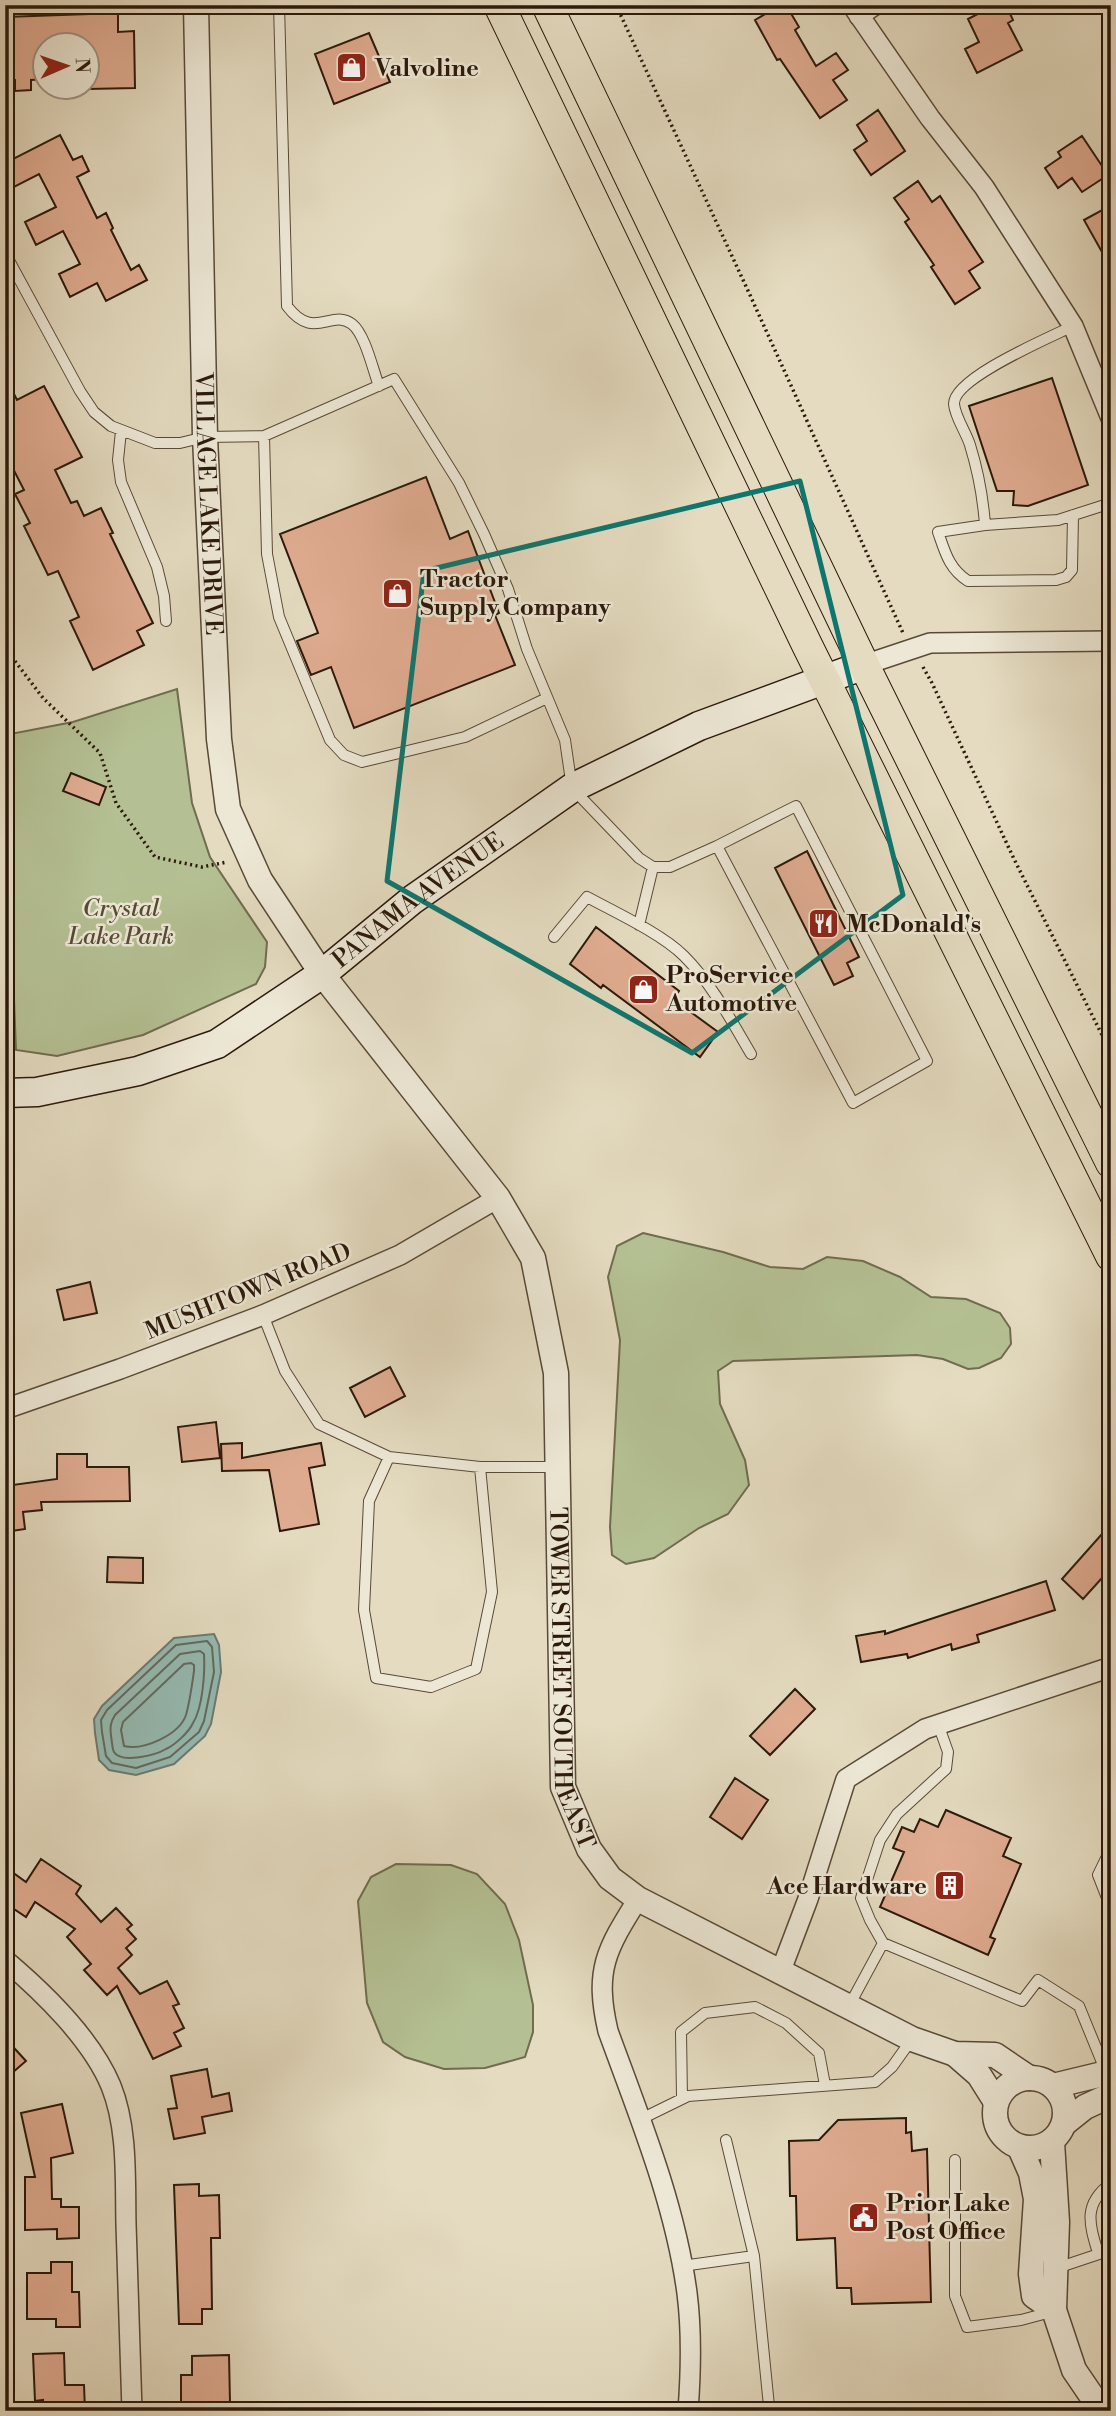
<svg xmlns="http://www.w3.org/2000/svg" width="1116" height="2416" font-family="'Libre Bodoni',serif">
  <style>
    .green { fill: #b4c093; stroke: #706c4f; stroke-width: 2 }
    .water { fill: #95bbb3; stroke: #6b7a70; stroke-width: 2 }
    .lines { fill: none; stroke-linecap: round; stroke-linejoin: round }
    .shore { stroke: #606a5f; stroke-width: 2 }
    .building { fill: #e0ac91; stroke: #2b190b; stroke-width: 2 }
    .service-casing { stroke: #594a38; stroke-width: 12 }
    .minor-casing { stroke: #594a38; stroke-width: 22 }
    .tertiary-casing { stroke: #594a38; stroke-width: 27 }
    .secondary-casing { stroke: #2b190b; stroke-width: 31 }
    .primary-casing { stroke: #2b190b; stroke-width: 32 }
    .path { stroke: #2b190b; stroke-width: 3.5; stroke-dasharray: 2 3.5; stroke-linecap: butt }
    .service { stroke: #ede8d6; stroke-width: 10 }
    .minor { stroke: #ede8d6; stroke-width: 19 }
    .tertiary { stroke: #ede8d6; stroke-width: 24 }
    .secondary { stroke: #ede8d6; stroke-width: 28 }
    .primary { stroke: #e4dbc0; stroke-width: 30 }
    .marked { fill: none; stroke: #0f766e; stroke-width: 5; stroke-linejoin: round }
    .labels { text-anchor: middle; stroke-width: 5; stroke-linejoin: round; paint-order: stroke }
    .poi-label { font-size: 24px; font-weight: bold; fill: #2b190b; stroke: #ede8d6; text-anchor: start }
    .street-label { font-size: 24px; fill: #2b190b; stroke: #ede8d6 }
    .park-label { font-size: 24px; font-style: italic; fill: #544b34; stroke: #ede8d6 }
  </style>
  <rect width="100%" height="100%" fill="#e4dbc0"/>
  <filter id="stains"><feTurbulence type="fractalNoise" baseFrequency=".00286" numOctaves="4"/><feColorMatrix values="0 0 0 0 .2 0 0 0 0 .09 0 0 0 0 .02 0 0 0 .5 -.17"/></filter>
  <radialGradient id="worn" r=".72"><stop offset=".6" stop-color="#630" stop-opacity="0"/><stop offset="1" stop-color="#630" stop-opacity=".3"/></radialGradient>
  <!-- green -->
  <path class="green" d="M177 689 192 803 210 857 267 942 265 967 256 984 143 1035 57 1056 16 1050 11 921 5 886V735L73 722Z
    M643 1233 723 1252 770 1267 803 1269 827 1257 863 1261 900 1277 931 1297 966 1299 1000 1313 1010 1328 1011 1344 1001 1358 979 1368 968 1369 943 1359 917 1355 733 1361 718 1371 720 1404 745 1460 749 1485 728 1514 699 1528 654 1558 626 1564 612 1555 610 1527 620 1340 608 1277 617 1246Z
    M396 1864 451 1865 477 1874 505 1904 519 1940 533 2005V2032L525 2057 485 2068 444 2069 405 2057 383 2042 367 2003 358 1901 371 1877Z"/>
  <!-- water -->
  <path class="water" d="M214 1634 219 1645 221 1672 211 1724 205 1736 174 1764 136 1775 109 1770 99 1760 95 1733 94 1719 102 1706 174 1638Z"/>
  <g class="lines">
    <!-- shore -->
    <path class="shore" d="M207 1641 212 1647 214 1672 204 1721 199 1732 170 1757 136 1768 112 1763 106 1756 102 1732 101 1720 107 1710 176 1645Z
      M200 1651 204 1654C205 1672 203 1707 193 1723 189 1732 175 1745 166 1749 156 1755 121 1764 114 1752 112 1749 112 1740 111 1736 110 1728 110 1723 115 1715L180 1654Z
      M191 1663 194 1665V1671C192 1685 190 1701 186 1715 179 1735 143 1751 124 1746L121 1730 123 1722 184 1664Z"/>
  </g>
  <!-- building -->
  <path class="building" d="M763 5H786L799 27 795 30 816 66 836 53 848 70 833 80 847 100 820 118 780 59 777 60 755 20 767 13Z
    M995 5H1006L1013 20 1008 23 1022 50 977 73 965 49 979 42 968 19Z
    M118 13V32L134 31 135 88 88 89V46H46V79L31 80V90L15 91V80L5 81V17Z
    M369 33 390 82 334 104 315 54Z
    M878 110 905 151 871 175 854 150 867 141 857 125Z
    M60 135 73 160 82 156 89 171 77 177 97 218 106 213 113 228 111 230 131 270 139 265 147 280 106 301 97 283 70 297 59 274 80 264 63 231 36 245 25 222 56 207 39 174 12 188 5 174V163Z
    M1082 136 1108 175 1082 192 1072 178 1058 188 1045 168 1061 157 1058 152Z
    M918 181 932 202 940 196 983 262 969 271 980 288 955 304 931 267 934 265 905 222 909 219 894 198Z
    M1104 209 1111 220V268L1084 220Z
    M5 376 17 400 44 386 82 457 55 470 71 503 77 501 84 516 101 508 113 533 110 534 153 623 137 631 144 645 93 670 70 621 79 617 58 571 48 575 24 526 30 523 15 494 24 490 5 453Z
    M1052 378 1088 485 1028 506 1013 505 1014 491H997L969 406Z
    M426 477 450 539 468 531 499 613 495 615 515 665 354 728 331 667 311 675 297 641 318 633 280 534Z
    M71 773 106 787 99 805 63 791Z
    M807 851 859 957 847 963 853 976 834 985 775 868Z
    M596 927 679 991 673 999 718 1032 700 1057 603 985 601 988 570 964Z
    M90 1282 97 1313 64 1320 57 1290Z
    M390 1367 405 1396 365 1417 350 1388Z
    M216 1422 220 1458 182 1462 178 1427Z
    M242 1443V1458L321 1443 325 1465 309 1468 319 1524 280 1531 269 1470 222 1471 221 1444Z
    M57 1454H87V1467H129L130 1501 41 1502 42 1510 23 1512 25 1529 5 1532V1486L57 1479Z
    M1102 1534 1111 1542V1568L1083 1599 1062 1579Z
    M108 1557 143 1558V1583L107 1582Z
    M1046 1581 1055 1610 977 1635 979 1642 952 1650 951 1644 908 1658 907 1654 861 1662 856 1636 885 1631V1634Z
    M795 1689 815 1709 770 1755 750 1736Z
    M735 1778 768 1800 742 1839 710 1817Z
    M946 1810 1011 1838 1003 1856 1021 1864 990 1937 995 1939 988 1955 880 1907 904 1852 893 1848 902 1827 914 1832 920 1819 938 1827Z
    M41 1859 81 1886 76 1894 101 1922 116 1908 132 1925 127 1929 136 1939 126 1948 132 1955 118 1968 140 1994 167 1981 179 2004 173 2006 184 2028 174 2033 181 2046 153 2059 117 1986 107 1995 84 1970 91 1964 67 1937 75 1929 35 1902 26 1917 5 1903V1882L12 1872 26 1882Z
    M5 2038 26 2061 5 2079Z
    M207 2069 212 2097 229 2093 232 2111 202 2117 205 2133 174 2139 168 2109 177 2108 171 2076Z
    M62 2104 73 2153 51 2158 52 2199H61V2207H79V2238L57 2239V2229L25 2230V2177H35L21 2113Z
    M906 2118V2133L911 2132 912 2151 927 2149 931 2302 852 2304 851 2288H837L835 2238 797 2240 796 2196H790L789 2141 819 2140 838 2120Z
    M199 2184V2196L219 2195 220 2238H211L212 2309H202V2324H179L174 2185Z
    M51 2262H72V2292H79L80 2327H56V2319H27V2273H51Z
    M64 2353 65 2385H84L85 2411H43V2400L35 2401 33 2354Z
    M229 2355 230 2403H205V2411H181V2375H192V2356Z"/>
  <g class="lines">
    <defs>
      <path id="service" d="M279 5 287 306C314 342 331 308 352 324 365 334 373 370 379 386
        M5 253 80 391 94 412 111 426 155 443H180L205 437 264 436 394 379 459 483 484 534 508 589 527 649 565 740 572 788 639 858 653 867H670L717 846 853 1103 927 1061 796 806 717 846
        M121 431 118 460 121 482 157 567 164 596 166 621
        M264 436 267 554 279 617 330 740 344 755 362 762 465 737 547 698
        M1073 515 1072 570 1066 577 1056 580 968 581C949 569 945 552 938 532L985 525C983 497 978 471 970 445 966 432 955 417 954 404 953 378 1051 337 1073 326
        M985 525 1058 520 1111 503
        M639 925 653 867
        M554 937 587 897C615 912 662 934 684 956 712 984 731 1020 751 1054
        M263 1315 285 1371 319 1424 389 1457 480 1467H558
        M389 1457 369 1501 364 1610 376 1678 431 1687 476 1669 492 1592 480 1467
        M1111 1773V1788
        M1111 1869 1098 1875 1111 1908
        M1098 1875 1111 1848
        M883 1943 870 1920 861 1898 880 1840 897 1814 946 1769 948 1752 938 1724
        M849 2006 883 1943 1022 2001 1038 1980 1079 2006 1106 2072
        M682 2098 681 2032 705 2013 755 2007 786 2023 819 2053 825 2085
        M639 2120 688 2096 875 2082 892 2067 912 2039
        M955 2160V2296L967 2327 1021 2320 1051 2312
        M1098 2253C1089 2223 1083 2204 1111 2183
        M754 2256 769 2406
        M682 2266 754 2256 726 2140
        M1057 2268 1111 2250"/>
      <path id="minor" d="M852 5 930 118 984 187 1073 326 1111 418
        M859 16 875 5
        M864 665 930 643 1111 641
        M5 1409 120 1369 263 1315 400 1255 498 1198
        M638 1899C606 1950 594 1970 608 2031 639 2116 675 2203 687 2293 692 2332 691 2371 688 2411
        M5 1960C43 1992 92 2040 111 2086 128 2128 125 2179 126 2224 128 2286 130 2348 132 2411
        M780 1973 808 1899 846 1779 925 1729 1111 1667"/>
      <g id="tertiary">
        <path id="s1" d="M196 5 205 437 219 739 228 809 260 880 322 974 498 1198 533 1258 556 1373 563 1787 589 1849 610 1878 638 1899 912 2039 955 2054 995 2055 1029 2078"/>
        <path d="M955 2054 979 2075 996 2102"/>
        <circle cx="1030" cy="2113" r="35"/>
        <path d="M1053 2086 1111 2072"/>
        <path d="M1065 2123 1085 2107 1111 2095"/>
        <path d="M1052 2142 1057 2222 1054 2310 1074 2370 1102 2411"/>
        <path d="M1020 2148 1031 2173 1036 2199 1031 2274 1034 2296 1054 2310"/>
      </g>
      <g id="secondary">
        <path id="s2" d="M5 1093 37 1092 138 1071 217 1044 322 974 412 900 572 788 699 726 864 665"/>
      </g>
      <path id="primary" d="M499 5 808 647 1111 1256
        M547 5 864 665 1111 1163"/>
    </defs>
    <!-- service casing -->
    <use href="#service" class="service-casing"/>
    <!-- minor casing -->
    <use href="#minor" class="minor-casing"/>
    <!-- tertiary casing -->
    <use href="#tertiary" class="tertiary-casing"/>
    <!-- secondary casing -->
    <use href="#secondary" class="secondary-casing"/>
    <!-- primary casing -->
    <use href="#primary" class="primary-casing"/>
    <!-- path -->
    <path class="path" d="M616 5 750 295 903 633
      M5 648 43 698 100 753 116 803 155 857 202 867 227 862
      M923 667 932 683 1014 859 1111 1053"/>
    <!-- service -->
    <use href="#service" class="service"/>
    <!-- minor -->
    <use href="#minor" class="minor"/>
    <!-- tertiary -->
    <use href="#tertiary" class="tertiary"/>
    <!-- secondary -->
    <use href="#secondary" class="secondary"/>
    <!-- primary -->
    <use href="#primary" class="primary"/>
  </g>
  <!-- marked area -->
  <path class="marked" d="M800 481 903 895 692 1053 387 881 424 571Z"/>
  <!-- icons -->
  <defs>
    <symbol id="shop-square" viewBox="-11 -11 22 22"><rect x="-9" y="-9" width="18" height="18" rx="4" fill="#8f2418" stroke="#ede8d6"/><path d="M-5-2.5h2.3a2.7 3.5 0 0 1 5.4 0H5L5.5 6h-11ZM-1.5-2.5h3a1.5 2.3 0 0 0-3 0Z" fill="#fff"/></symbol>
    <symbol id="restaurant-square" viewBox="-11 -11 22 22"><rect x="-9" y="-9" width="18" height="18" rx="4" fill="#8f2418" stroke="#ede8d6"/><path d="M-5-6h1v4h1v-4h1v4h1v-4h1v5L-1.5 .5V6h-2V.5L-5-1ZM5-6V6H3V1.5H1.5Q1.5-4 5-6Z" fill="#fff"/></symbol>
    <symbol id="building-square" viewBox="-11 -11 22 22"><rect x="-9" y="-9" width="18" height="18" rx="4" fill="#8f2418" stroke="#ede8d6"/><path d="M-4-6H4V6H1V3H-1V6H-4ZM-2.5-4.3h1.7v1.8h-1.7ZM.8-4.3h1.7v1.8H.8ZM-2.5-1h1.7V.8h-1.7ZM.8-1h1.7V.8H.8Z" fill="#fff"/></symbol>
    <symbol id="civic-square" viewBox="-11 -11 22 22"><rect x="-9" y="-9" width="18" height="18" rx="4" fill="#8f2418" stroke="#ede8d6"/><path d="M-.6-6.5H3V-4.5H.6V-3L4-1V1h2V6H-6V1h2V-1L-.6-3ZM-1.2 2.5V6h2.4V2.5Z" fill="#fff"/></symbol>
  </defs>
  <g fill-rule="evenodd">
    <use href="#shop-square" x="334" y="50" width="35" height="35"/>
    <use href="#shop-square" x="380" y="576" width="35" height="35"/>
    <use href="#restaurant-square" x="806" y="906" width="35" height="35"/>
    <use href="#shop-square" x="626" y="972" width="35" height="35"/>
    <use href="#building-square" x="932" y="1868" width="35" height="35"/>
    <use href="#civic-square" x="846" y="2200" width="35" height="35"/>
  </g>
  <g class="labels">
    <!-- poi labels -->
    <g class="poi-label">
      <text x="375" y="76">Valvoline</text>
      <text x="420" y="587">Tractor<tspan x="420" dy="28">Supply Company</tspan></text>
      <text x="846" y="932">McDonald's</text>
      <text x="666" y="983">ProService<tspan x="666" dy="28">Automotive</tspan></text>
      <text x="927" y="1894" text-anchor="end">Ace Hardware</text>
      <text x="886" y="2211">Prior Lake<tspan x="886" dy="28">Post Office</tspan></text>
    </g>
    <!-- street labels -->
    <g class="street-label">
      <text dy="8" stroke="none"><textPath href="#s1" startOffset="499">VILLAGE LAKE DRIVE</textPath></text>
      <text dy="8" stroke="none"><textPath href="#s2" startOffset="466">PANAMA AVENUE</textPath></text>
      <text transform="translate(248 1291) rotate(-22)" y="8">MUSHTOWN ROAD</text>
      <text dy="8" stroke="none"><textPath href="#s1" startOffset="1774">TOWER STREET SOUTHEAST</textPath></text>
    </g>
    <!-- park labels -->
    <g class="park-label">
      <text x="121" y="916">Crystal<tspan x="121" dy="28">Lake Park</tspan></text>
    </g>
  </g>
  <!-- margin -->
  <rect width="1116" height="2416" fill="none" stroke="#e4dbc0" stroke-width="28"/>
  <rect x="7" y="7" width="1102" height="2402" fill="none" stroke="#2b190b" stroke-width="3.5"/>
  <rect x="14" y="14" width="1088" height="2388" fill="none" stroke="#2b190b" stroke-width="2"/>
  <!-- north arrow -->
  <g transform="translate(66 66) rotate(88)"><circle r="33" fill="#ede8d6" stroke="#9f9585" stroke-width="2"/>
  <path d="M0-5L12 26L0 18L-12 26Z" fill="#8f2418"/>
  <text y="-10" font-size="19" font-weight="bold" text-anchor="middle" fill="#2b190b">N</text>
  </g>
  <rect width="100%" height="100%" filter="url(#stains)"/>
  <rect width="100%" height="100%" fill="url(#worn)"/>
</svg>
